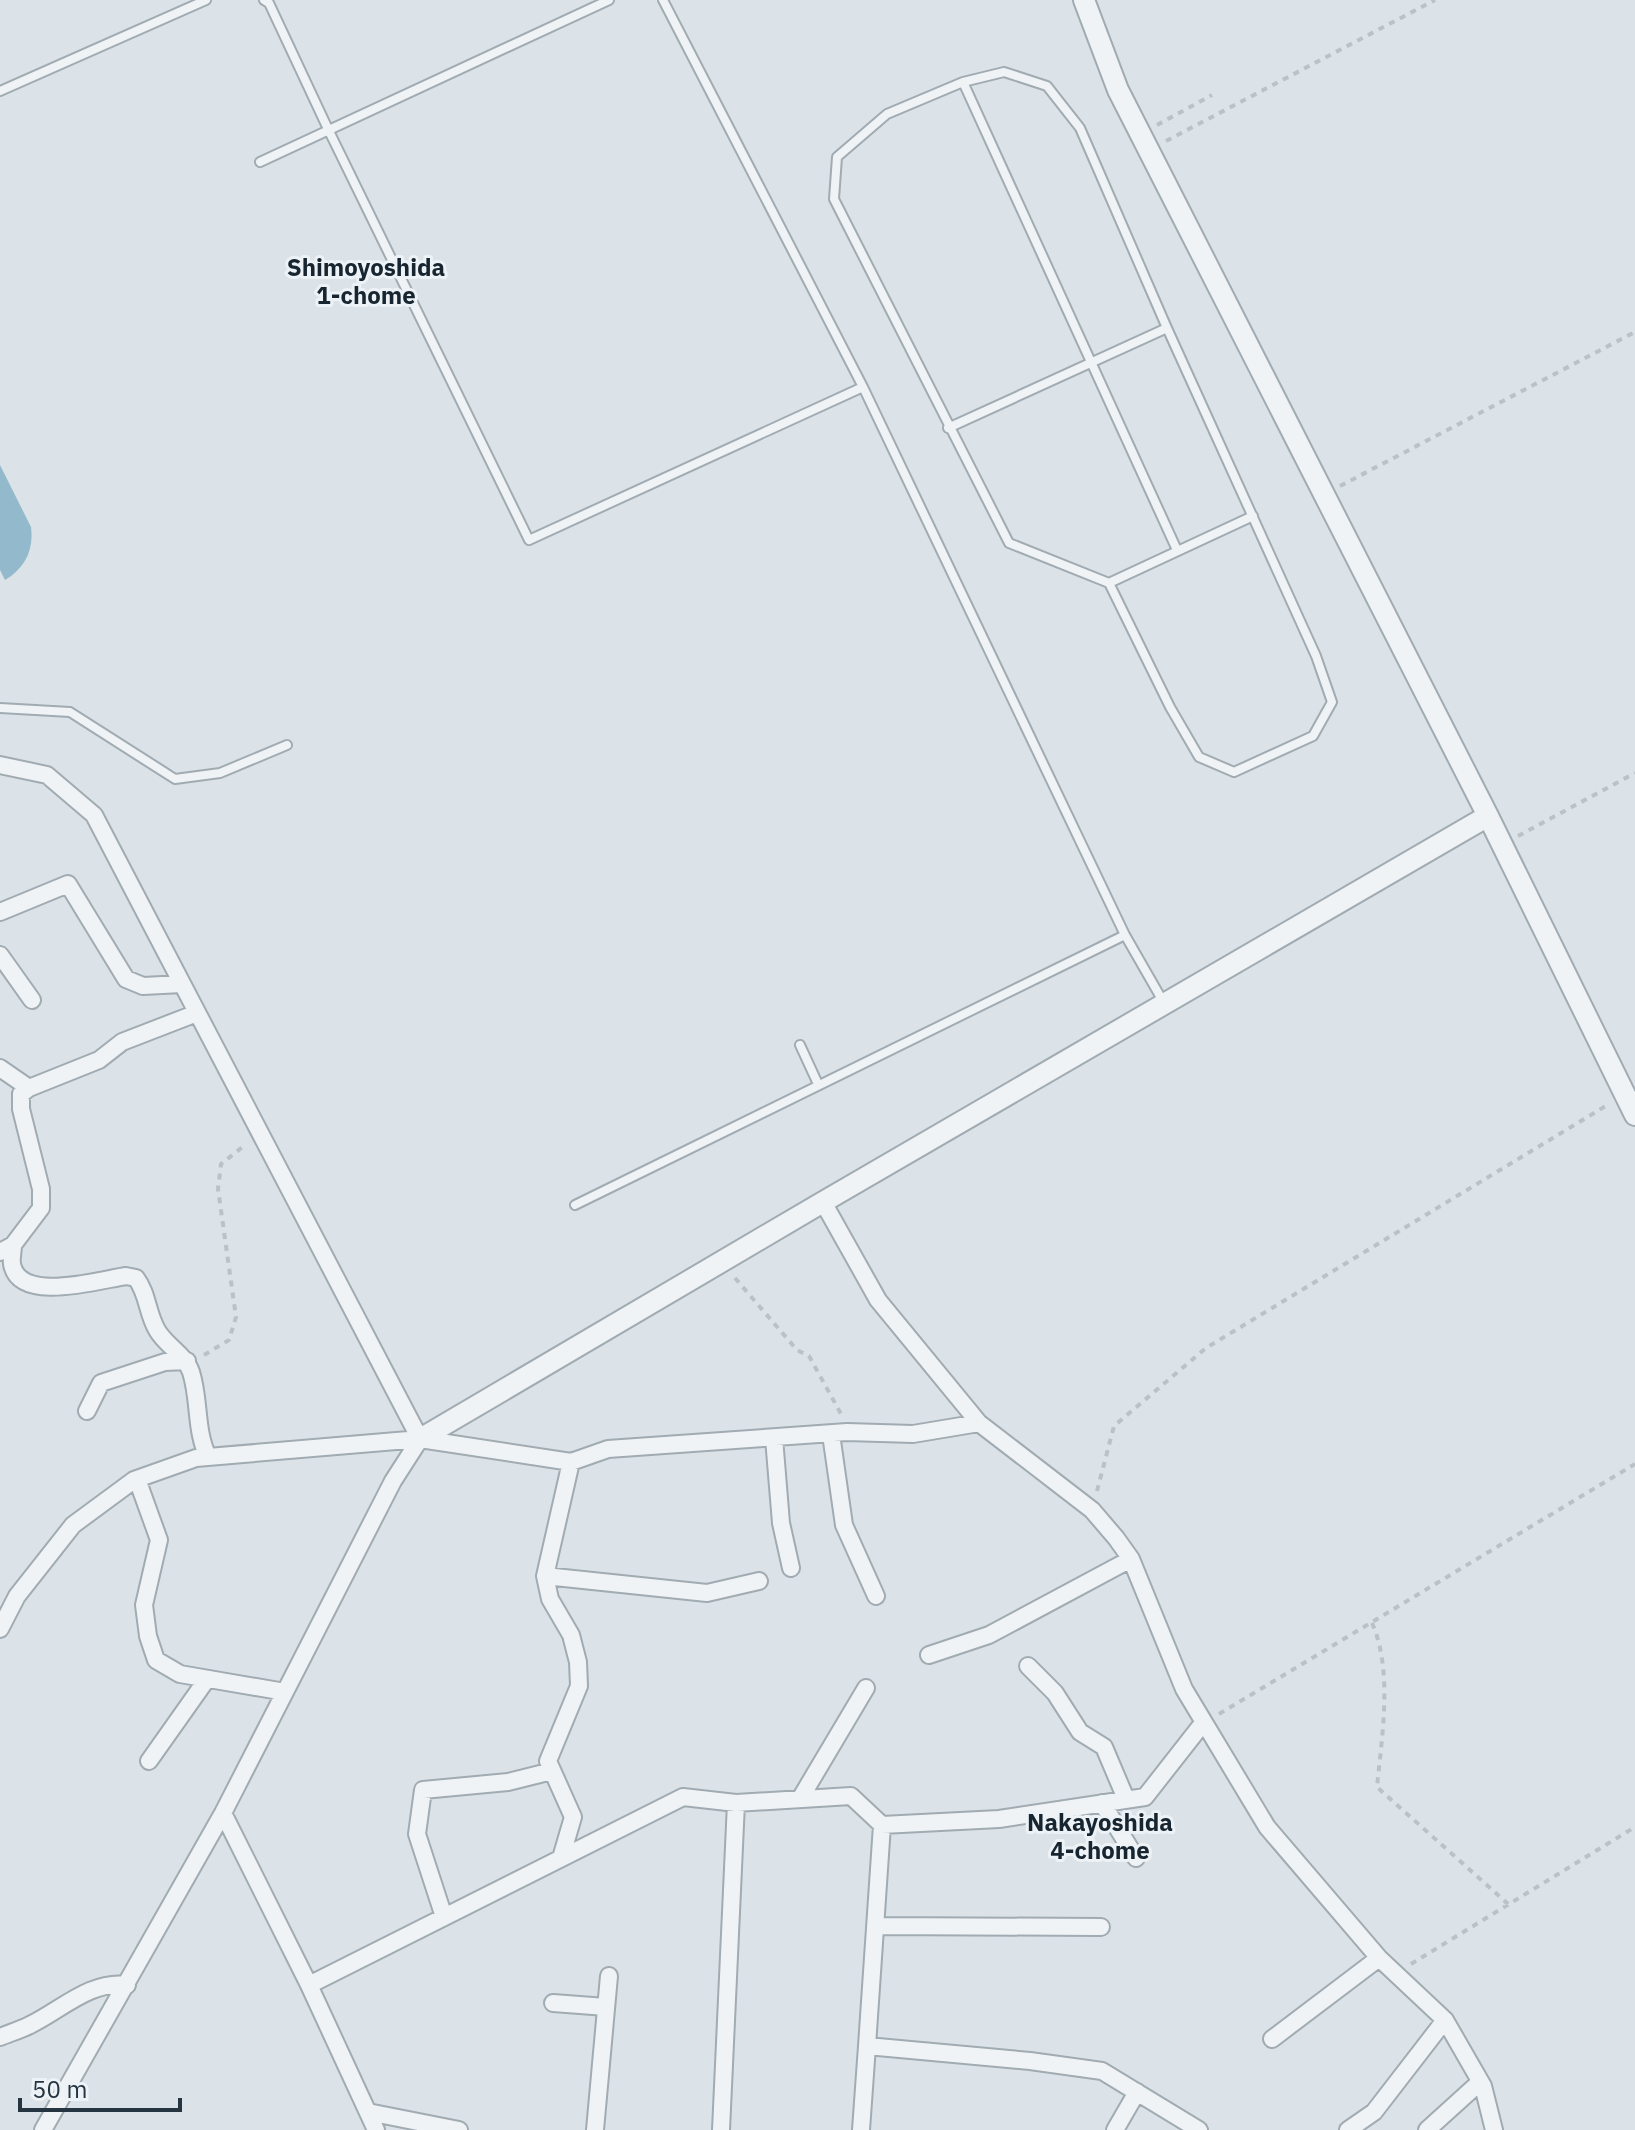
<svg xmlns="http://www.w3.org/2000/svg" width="1635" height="2130" font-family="'IBM Plex Sans',sans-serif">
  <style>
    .water { fill: #93bacc }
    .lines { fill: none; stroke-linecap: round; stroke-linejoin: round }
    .service-casing { stroke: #a1abb2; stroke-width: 12 }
    .minor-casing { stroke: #a1abb2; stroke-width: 20 }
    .tertiary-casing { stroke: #a1abb2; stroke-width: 24 }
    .path { stroke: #bac1c7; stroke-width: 4; stroke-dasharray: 6 6; stroke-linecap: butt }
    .service { stroke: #eff3f6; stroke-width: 8 }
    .minor { stroke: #eff3f6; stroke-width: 16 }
    .tertiary { stroke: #eff3f6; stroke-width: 20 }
    .labels { text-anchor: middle; stroke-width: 6; stroke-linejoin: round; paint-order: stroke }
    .neighbourhood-label { font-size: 24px; font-weight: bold; fill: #172530; stroke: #ecf2f6 }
  </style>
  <rect width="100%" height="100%" fill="#dce3e8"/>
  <!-- water -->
  <path class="water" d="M0 465 31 527C34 550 25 568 5 580L0 570Z"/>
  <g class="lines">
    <defs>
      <path id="service" d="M264 0 269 3 328 129 529 540 863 387
        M663 0 863 387 1125 935 1164 1003
        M1004 72 1047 86 1080 128 1167 328 1316 656 1332 702 1313 736 1234 772 1199 757 1170 707 1109 583 1009 543 834 199 837 157 887 114 963 82Z
        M963 82 1177 550
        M0 91 206 0
        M260 162 609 0
        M948 428 1167 328
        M1109 583 1253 516
        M0 708 70 712 175 779 220 773 287 745
        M800 1045 818 1084
        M575 1205 1125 935"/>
      <path id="minor" d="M0 765 47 775 94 815 420 1439
        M0 912 68 884 126 979 143 986 182 984
        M0 955 32 1000
        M0 1068 29 1088
        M823 1202 878 1300 979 1423 1092 1510 1116 1538 1131 1559 1184 1689 1267 1827 1379 1958 1445 2020 1483 2086 1494 2130
        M13 1245C13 1251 11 1258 12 1264 19 1304 99 1280 126 1276L136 1278C148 1294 147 1313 157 1330 166 1346 185 1354 191 1372 200 1400 195 1430 208 1457
        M0 1252 13 1245 41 1208V1189L21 1109V1094L29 1088 99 1060 122 1042 197 1013
        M87 1411 101 1383 165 1362 187 1361
        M831 1434 844 1525 876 1596
        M774 1438 781 1523 791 1568
        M137 1479 159 1540 144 1605 148 1636 156 1660 180 1674 285 1692
        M545 1576 707 1593 759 1581
        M0 1629 17 1596 73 1525 134 1480 196 1458 420 1439 571 1462 608 1449 847 1432 913 1434 979 1423
        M929 1655 989 1635 1131 1559
        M1028 1666 1055 1693 1080 1732 1104 1747 1126 1799
        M149 1761 207 1679
        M800 1799 866 1688
        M1102 1803 1136 1858
        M223 1813 309 1985 376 2130
        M561 1858 573 1817 548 1761 579 1686 578 1662 571 1635 550 1599 545 1576 571 1462
        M444 1917 417 1834 423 1790 508 1782 552 1771
        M876 1926 1101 1927
        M309 1985 683 1797 736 1803 851 1796 882 1825 999 1819 1145 1797 1203 1723
        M553 2003 606 2007
        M0 2037C10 2033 20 2030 30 2025 61 2010 91 1980 127 1985
        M1272 2039 1379 1958
        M867 2046 882 1825
        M368 2112 459 2130
        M43 2130 223 1813 393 1481 420 1439
        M595 2130 609 1976
        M721 2130 736 1803
        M861 2130 867 2046 1030 2061 1102 2071 1199 2130
        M1115 2130 1137 2092
        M1348 2130 1374 2112 1445 2020
        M1427 2130 1480 2082"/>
      <path id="tertiary" d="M1084 0 1118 90 1488 816 1635 1115
        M420 1439 823 1202 1488 816"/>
    </defs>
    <!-- service casing -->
    <use href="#service" class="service-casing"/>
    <!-- minor casing -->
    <use href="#minor" class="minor-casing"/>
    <!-- tertiary casing -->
    <use href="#tertiary" class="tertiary-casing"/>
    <!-- path -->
    <path class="path" d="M1157 125 1212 95
      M1166 141 1435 0
      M1340 486 1635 332
      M1518 836 1635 773
      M735 1278 797 1350 809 1356 841 1414
      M204 1355 229 1340 236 1317 218 1189 221 1164 245 1145
      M1097 1491 1114 1426 1206 1348 1609 1104
      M1372 1623C1393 1670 1382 1736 1377 1787L1508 1904
      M1219 1714 1635 1464
      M1411 1964 1635 1827"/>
    <!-- service -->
    <use href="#service" class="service"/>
    <!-- minor -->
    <use href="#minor" class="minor"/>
    <!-- tertiary -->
    <use href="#tertiary" class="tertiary"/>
  </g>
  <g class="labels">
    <!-- neighbourhood labels -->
    <g class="neighbourhood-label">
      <text x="366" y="276">Shimoyoshida<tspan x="366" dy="28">1-chome</tspan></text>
      <text x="1100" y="1831">Nakayoshida<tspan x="1100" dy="28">4-chome</tspan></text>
    </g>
  </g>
  <!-- scale -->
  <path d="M20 2098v12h160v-12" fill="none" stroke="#243440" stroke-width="4"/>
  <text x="32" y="2098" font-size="24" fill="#243440" stroke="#ecf2f6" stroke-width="6" paint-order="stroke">50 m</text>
</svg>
